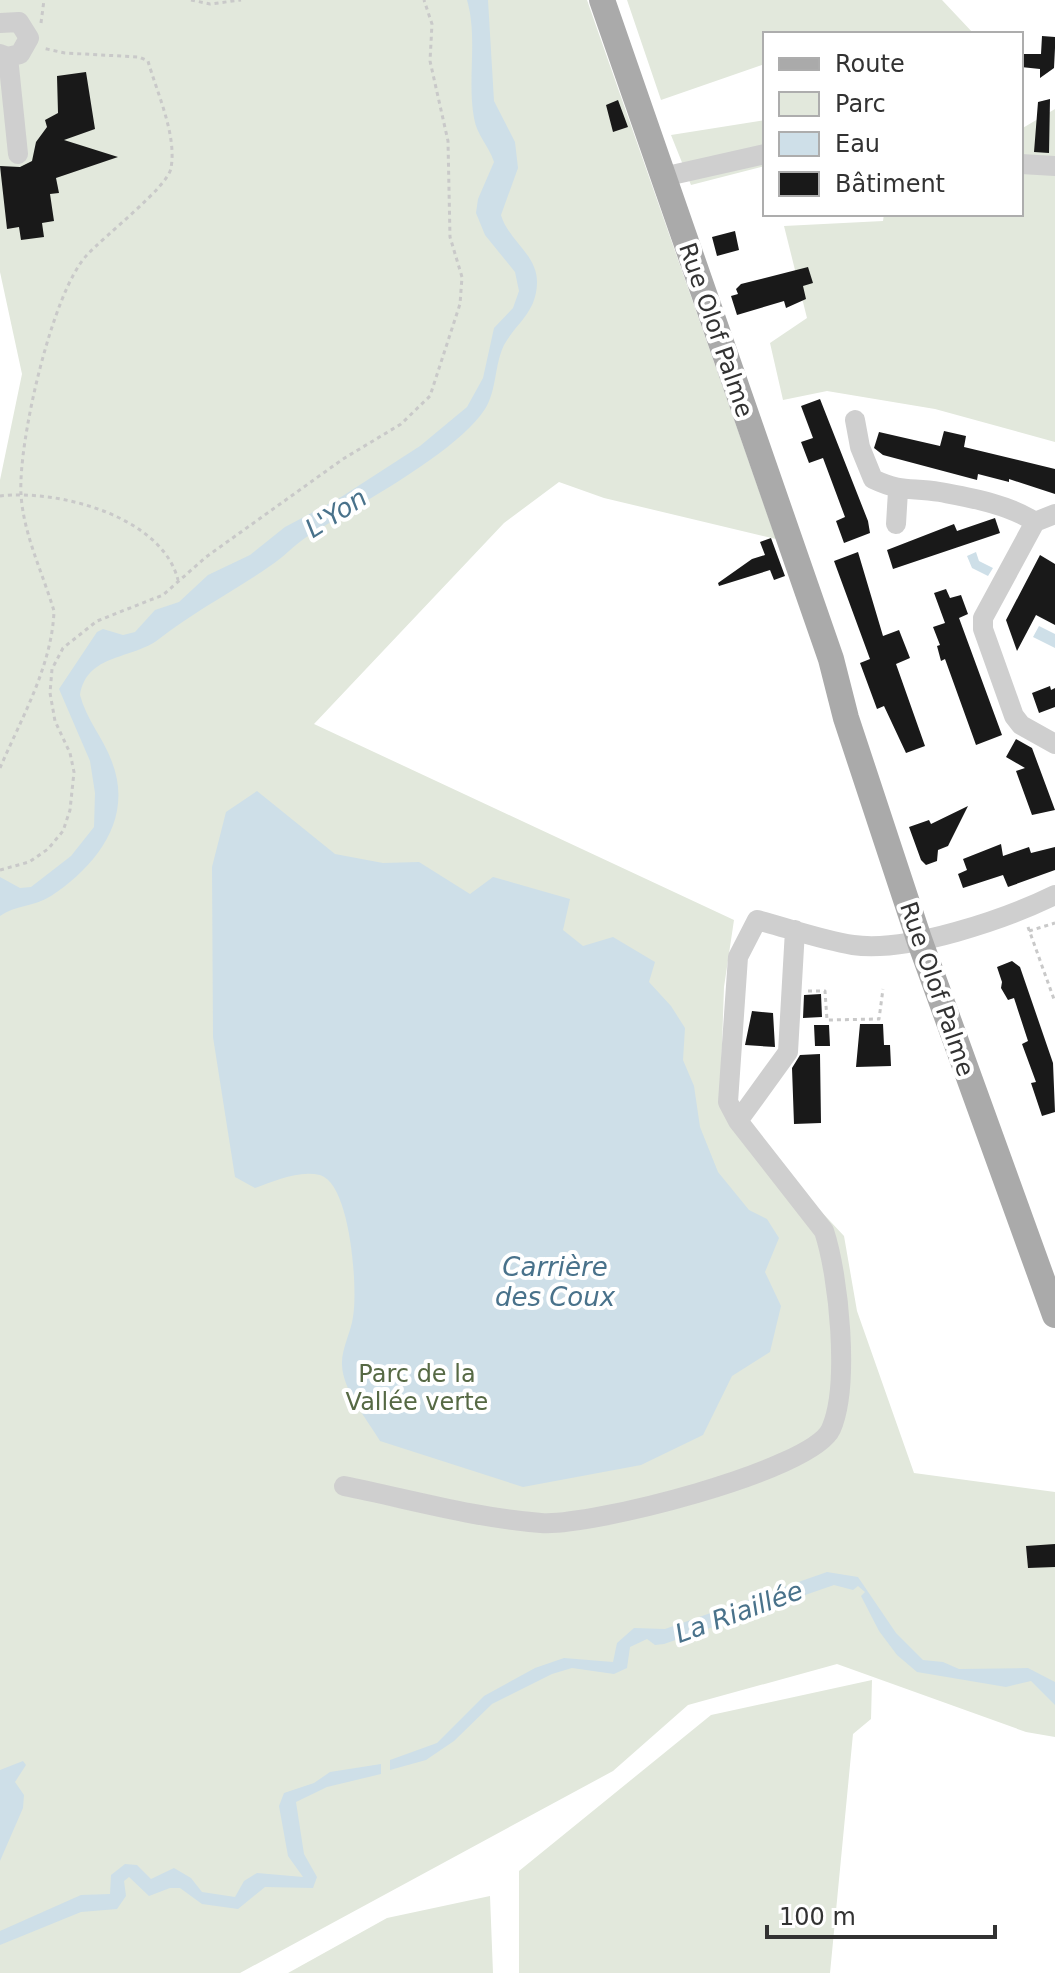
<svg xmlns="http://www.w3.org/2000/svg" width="1055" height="1973" font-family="'DejaVu Sans',sans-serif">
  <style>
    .green { fill: #e2e8dc }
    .water { fill: #cedfe8 }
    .building { fill: #191919 }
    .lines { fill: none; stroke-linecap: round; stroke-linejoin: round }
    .path { stroke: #c9c9c9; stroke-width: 3; stroke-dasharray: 4 4; stroke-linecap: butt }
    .minor { stroke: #cfcfcf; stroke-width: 20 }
    .major { stroke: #aaa; stroke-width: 26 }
    .labels { text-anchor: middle; stroke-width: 8; stroke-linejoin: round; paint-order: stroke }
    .street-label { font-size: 24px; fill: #323232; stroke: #fff }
    .park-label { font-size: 24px; fill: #566944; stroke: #fff }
    .water-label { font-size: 26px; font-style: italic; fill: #49728b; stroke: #fff }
  </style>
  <rect width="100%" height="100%" fill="#fff"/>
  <!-- green -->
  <path class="green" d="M0 0H587L776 539 604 498 559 482 504 523 314 724 734 920 724 987 720 1103 844 1236 857 1311 914 1473 1055 1492V1737L1026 1732 837 1664 688 1705 613 1771 240 1973H0V480L22 374 0 272Z
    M627 0H942L974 34H765V64L661 100Z
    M1055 109V442L935 409 827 391 783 400 770 343 807 318 784 226 883 221 884 214H1021V129Z
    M765 120V166L691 185 671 135Z
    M872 1680 871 1719 853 1734 830 1973H519V1871L711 1715Z
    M490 1896 493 1973H288L387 1918Z"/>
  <!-- water -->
  <path class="water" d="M467 0H488L494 101 515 142 518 168 501 215C508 240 538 255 537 283 536 313 517 322 504 345 494 366 497 390 485 409 457 453 354 507 308 536 294 545 284 557 270 566 234 591 193 612 159 639 132 660 87 653 80 695 86 719 104 739 112 762 134 819 96 866 51 896 34 907 15 905 0 916V877L20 888 31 887 71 856 94 827 95 793 90 761 59 689 97 632 103 629 123 635 135 632 155 610 179 602 208 575 250 555 285 527 338 499 420 446 467 407 483 378 494 328 513 308 519 291 515 272 485 235 476 213 478 199 494 162C489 146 477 136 474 118 467 79 478 38 467 0Z
    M976 552 979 561 993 568 988 576 972 568 967 556Z
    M1039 626 1055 634V648L1033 637Z
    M257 791 335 854 383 863 419 862 470 894 493 877 570 899 563 930 583 946 613 937 655 962 649 982 671 1006 685 1028 683 1060 694 1086 700 1127 718 1172 749 1210 767 1219 779 1238 765 1272 781 1306 770 1352 732 1376 703 1435 641 1465 523 1487 380 1441C367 1419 343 1391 342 1365 341 1350 351 1332 353 1317 358 1290 351 1184 320 1175 298 1170 275 1181 255 1188L235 1177 213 1037 212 867 226 812Z
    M827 1572 858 1577 896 1633 923 1660 943 1662 959 1669 1028 1668 1055 1682V1705L1031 1681 1006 1687 917 1672 897 1655 879 1631 861 1596 865 1592 858 1586 853 1590 834 1585 664 1644 655 1645 647 1639 630 1647 627 1668 614 1674 572 1668 552 1674 492 1704 454 1741 426 1760 390 1770V1760L437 1743 484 1696 535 1668 564 1658 613 1662 617 1643 634 1628 665 1629Z
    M23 1761 26 1765 15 1782 24 1795 23 1808 0 1861V1770Z
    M381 1764V1774L327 1787 296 1802 304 1854 317 1877 313 1888 265 1887 238 1909 202 1904 180 1888H170L149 1896 129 1877 124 1881 126 1896 117 1909 81 1912 0 1945V1931L81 1895 110 1894 111 1875 125 1864 137 1865 151 1879 174 1868 191 1878 202 1892 235 1897 244 1881 257 1873 303 1877 288 1856 279 1806 284 1793 314 1783 330 1772Z"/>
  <!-- building -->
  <path class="building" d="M1042 36 1055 37V48L1054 68 1040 78V69L1021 67V54H1041Z
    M86 72 95 129 64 140 118 157 56 178 59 193 50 194 54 221 42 223 44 237 21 240 19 227 7 229 0 166 20 167 32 161 36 142 47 127 45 120 58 113 57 76Z
    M1050 99 1049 153 1034 152 1038 102Z
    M618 100 628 127 613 132 606 105Z
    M735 231 739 250 717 256 712 237Z
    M808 267 813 283 803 286 806 299 786 308 784 301 737 315 731 296 738 294 736 289 741 284Z
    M820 399 868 521 870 533 844 543 836 521 845 517 823 458 809 463 801 442 813 438 801 406Z
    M944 431 966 436 964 447 1055 469V494L1009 479V482L978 474 977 480 883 455 874 448 879 432 940 446Z
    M995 518 1000 533 893 569 887 550 954 524 957 531Z
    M771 538 785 576 774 580 770 570 719 586 718 583 752 559 765 555 760 542Z
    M858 552 883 636 899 630 910 658 896 664 925 746 906 753 884 706 877 709 860 663 870 659 834 561Z
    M1040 555 1055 564V625L1036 615 1017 651 1006 620Z
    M946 589 950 598 961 595 968 614 959 618 1002 735 976 745 945 659 941 661 937 646 940 645 933 627 945 623 934 593Z
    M1050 686 1051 690 1055 688V707L1039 713 1032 693Z
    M1016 739 1032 748 1055 810 1032 815 1016 771 1025 768 1006 757Z
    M968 806 948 846 938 850 937 861 926 865 921 860 909 827 929 820 931 824Z
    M1001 844 1003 856 1029 847 1031 853 1055 847V870L1008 887 1003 875 963 888 958 874 967 870 963 859Z
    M1012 961 1020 967 1053 1063 1055 1112 1042 1116 1031 1083 1036 1082 1022 1044 1028 1041 1014 998 1008 1000 1001 988 1002 982 997 967Z
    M821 994 822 1017 803 1018 804 995Z
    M752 1011 773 1013 775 1047 745 1045Z
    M860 1024H883L884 1045H890L891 1066 856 1067Z
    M814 1025H829L830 1046H815Z
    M820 1054 821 1123 794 1124 792 1068 800 1055Z
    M1055 1544V1567L1028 1568 1026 1546Z"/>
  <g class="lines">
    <!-- path -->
    <path class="path" d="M191 0 210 4 241 0
      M41 23 44 0
      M0 496C57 489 162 516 178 580
      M0 768C21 719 52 666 54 611 43 574 23 533 21 494 18 443 52 292 87 255 103 237 168 187 171 168 177 135 157 93 148 61L139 57 65 53 42 48
      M0 870 29 862 48 849 63 831 70 810 74 772 70 753 55 721 50 693 52 669 63 648 97 621 163 595 206 557 343 459 401 424 430 396 460 304 462 277 450 237 448 141 430 61 432 24 424 0
      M1028 927 1055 1002
      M1029 931 1055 923
      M808 991H825L827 1020 879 1019 883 989"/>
    <!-- minor -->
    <path class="minor" d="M0 23 19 22 29 38 20 54 8 57 0 54
      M8 57 18 154
      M1021 164 1055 166
      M663 177 765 154
      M855 420 860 447 873 479C903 493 910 487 940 492 971 498 1008 504 1035 522
      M1055 514 1035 522 983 618V629L1014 716 1021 725 1055 744
      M896 524 898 491
      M738 1121 788 1052 795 930
      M344 1486C409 1499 475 1518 541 1523 588 1527 812 1471 831 1429 850 1386 839 1276 824 1231L738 1121 728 1102 738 957 757 920C788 928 821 940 853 945 907 953 1006 919 1055 895"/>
    <!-- major -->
    <path class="major" d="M602 0 831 659 846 718 920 942 1055 1315"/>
  </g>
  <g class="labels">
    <!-- street labels -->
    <g class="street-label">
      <text transform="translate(716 330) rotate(71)" y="8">Rue Olof Palme</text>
      <text transform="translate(937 989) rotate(71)" y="8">Rue Olof Palme</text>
    </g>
    <!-- park labels -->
    <g class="park-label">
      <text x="417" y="1382">Parc de la<tspan x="417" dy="28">Vallée verte</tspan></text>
    </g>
    <!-- water labels -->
    <g class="water-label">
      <text transform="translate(336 513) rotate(-33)" y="9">L'Yon</text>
      <text x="555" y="1276">Carrière<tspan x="555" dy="30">des Coux</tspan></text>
      <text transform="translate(739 1612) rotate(-20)" y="9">La Riaillée</text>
    </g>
  </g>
  <!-- legend -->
  <rect x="763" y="32" width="260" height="184" fill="#ffffff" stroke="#adadad" stroke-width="2"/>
  <rect x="779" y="58" width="40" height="12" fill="#aaaaaa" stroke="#adadad" stroke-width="2"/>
  <text x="835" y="72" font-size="24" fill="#323232">Route</text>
  <rect x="779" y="92" width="40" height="24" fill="#e2e8dc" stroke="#adadad" stroke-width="2"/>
  <text x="835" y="112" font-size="24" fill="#323232">Parc</text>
  <rect x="779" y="132" width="40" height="24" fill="#cedfe8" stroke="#adadad" stroke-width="2"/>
  <text x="835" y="152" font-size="24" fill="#323232">Eau</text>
  <rect x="779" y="172" width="40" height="24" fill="#191919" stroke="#adadad" stroke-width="2"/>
  <text x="835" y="192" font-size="24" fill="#323232">Bâtiment</text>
  <!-- scale -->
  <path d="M767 1925v12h228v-12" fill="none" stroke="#323232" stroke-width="4"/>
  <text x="779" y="1925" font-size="24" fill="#323232" stroke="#ffffff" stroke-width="6" paint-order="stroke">100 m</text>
</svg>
